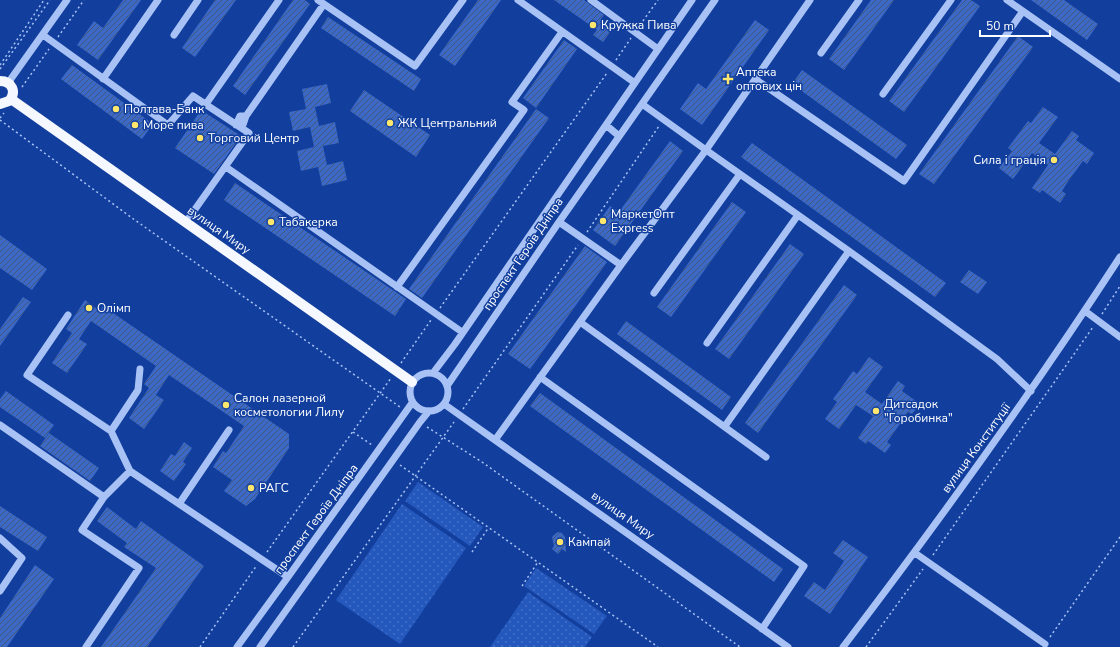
<svg xmlns="http://www.w3.org/2000/svg" width="1120" height="647" font-family="'Nunito Sans',sans-serif">
  <style>
    .grass { fill: url(#grass-dots) }
    .building { fill: url(#building-hatch) }
    .lines { fill: none; stroke-linecap: round; stroke-linejoin: round }
    .path { stroke: #a8c2f5; stroke-width: 1.5; stroke-dasharray: 2 3; stroke-linecap: butt }
    .minor { stroke: #a8c2f5; stroke-width: 7 }
    .major { stroke: #f6f8ff; stroke-width: 10 }
    .poi-dot { fill: #ffe66c; stroke: #123f9e; stroke-width: 1.5 }
    .labels { text-anchor: middle; stroke-width: 3; stroke-linejoin: round; paint-order: stroke }
    .poi-label { font-size: 12px; fill: #fff; stroke: #123f9e; text-anchor: start }
    .street-label { font-size: 12px; fill: #fff; stroke: #123f9e }
  </style>
  <defs>
    <pattern id="grass-dots" width="8" height="8" patternUnits="userSpaceOnUse"><rect width="8" height="8" fill="#2458bd"/><path d="M2 2h.1M6 6h.1" fill="none" stroke="#4571c7" stroke-width="1.8" stroke-linecap="round"/></pattern>
    <pattern id="building-hatch" width="6" height="6" patternUnits="userSpaceOnUse"><rect width="6" height="6" fill="#3b69c5"/><path d="M-1 1l2-2M0 6l6-6M5 7l2-2" fill="none" stroke="#45587c"/></pattern>
  </defs>
  <rect width="100%" height="100%" fill="#123f9e"/>
  <!-- grass -->
  <path class="grass" d="M418 482 483 527 470 546 405 501Z
    M402 504 466 548 400 644 336 600Z
    M536 568 607 616 594 634 524 586Z
    M528 592 592 637 585 647H490Z"/>
  <!-- building -->
  <path class="building" d="M123 0H141L98 60 77 45 94 21 103 28Z
    M215 0H236L195 57 182 48Z
    M293 0H305L310 4 245 95 233 86Z
    M478 0H501L455 66 439 55Z
    M554 0H584L604 15 601 19 613 28 603 42 593 35 597 30Z
    M871 0H894L844 70 829 59Z
    M962 0H971L980 6 904 112 889 101Z
    M1031 0H1064L1098 24 1087 40Z
    M328 17 421 79 414 91 321 28Z
    M755 20 769 30 702 125 680 109 698 83 706 89Z
    M1018 36 1033 47 934 184 919 174Z
    M564 40 577 49 536 108 523 98Z
    M72 65 153 124 142 139 61 79Z
    M802 70 907 145 896 159 792 84Z
    M327 84 331 103 315 107 319 126 335 122 339 143 323 146 327 165 343 161 347 180 322 186 318 167 301 171 297 151 314 147 310 127 293 131 289 112 306 109 302 89Z
    M364 90 430 135 416 157 350 111Z
    M1043 107 1058 117 1039 143 1055 154 1072 131 1079 136 1076 140 1094 153 1087 164 1083 161 1069 180 1062 191 1066 194 1060 203 1042 190 1040 193 1032 188 1048 165 1032 153 1013 179 999 168 1012 151 1008 148 1028 121 1031 123Z
    M536 109 549 118 422 298 409 289Z
    M201 110 241 136 214 174 175 148Z
    M670 141 683 151 615 246 593 230 610 206 619 212Z
    M752 143 946 283 935 297 741 157Z
    M235 183 406 299 395 316 224 200Z
    M732 202 746 212 671 317 657 307Z
    M0 235 47 269 32 290 0 268Z
    M790 244 804 254 729 359 715 349Z
    M585 246 607 262 530 369 508 354Z
    M969 270 987 282 978 294 960 282Z
    M844 285 857 295 758 433 745 423Z
    M23 297 31 302 0 346V329Z
    M85 300 100 311 103 306 289 434V448L255 499 246 506 224 491 232 480 213 467 223 451 226 453 244 426 169 375 156 395 164 400 144 429 129 418 149 388 144 384 156 366 91 321 79 339 87 344 67 373 52 363 72 333 66 329Z
    M626 321 731 397 722 410 617 334Z
    M869 357 883 367 865 392 882 404 898 381 905 386 902 391 920 404 912 414 908 412 895 431 887 442 891 445 885 453 868 441 866 444 858 438 873 416 856 405 839 429 825 419 837 402 833 399 839 391 853 371 857 374Z
    M6 391 54 425 45 438 0 407V399Z
    M540 393 783 569 774 582 530 406Z
    M49 433 99 468 90 481 40 446Z
    M184 442 192 448 183 462 186 464 174 481 160 471 171 454 175 456Z
    M0 506 47 537 38 551 0 527Z
    M107 507 136 529 141 521 204 566 147 647H101L156 568 124 547 127 543 97 521Z
    M558 532 562 533 565 537 566 552 562 549 558 554 552 549 554 546 552 537 555 534Z
    M843 540 868 557 830 614 804 596 814 582 825 590 844 561 833 553Z
    M35 565 54 579 7 647H0V618Z"/>
  <g class="lines">
    <!-- path -->
    <path class="path" d="M640 25 658 0
      M58 37 84 0
      M616 60 631 38
      M0 65 44 0
      M0 69 50 0
      M22 87 49 49
      M0 118 4 113
      M0 120 132 218 400 407
      M587 232 659 126
      M440 308 607 73
      M1102 314 1120 286
      M401 363 431 320
      M463 409 578 245
      M427 427 482 462 740 647
      M353 432 372 445
      M400 465 658 647
      M267 552 391 378
      M472 552 489 527
      M933 555 1093 327
      M522 586 538 562
      M1050 637 1120 537
      M200 647 257 565
      M293 647 454 422
      M866 647 923 569"/>
    <!-- minor -->
    <path class="minor" d="M318 0 415 66 463 0
      M518 0 635 83
      M591 0 658 49
      M810 0 706 150 849 251 997 359 1031 391
      M1007 0 1120 79
      M43 35 168 125 193 96 249 133 186 222
      M174 35 198 0
      M821 53 859 0
      M103 79 158 0
      M755 79 904 181 1023 11
      M8 83 67 0
      M883 94 951 0
      M206 104 279 0
      M246 116 243 125H236L240 116H246L324 4
      M606 125 619 136
      M226 167 462 332
      M621 265 706 150 642 104
      M397 287 524 110 512 102 562 32
      M654 293 740 174
      M1085 311 1120 337
      M68 315 27 375 111 431 130 471 288 577
      M580 322 766 457
      M707 343 798 215
      M410 392a19 19 0 1 1 38 0a19 19 0 1 1-38 0Z
      M433 373 455 344 692 0
      M540 377 804 566 762 629
      M447 386 559 222 715 0
      M444 404 788 647
      M0 425 104 497
      M725 426 849 251
      M111 431 138 390 140 369
      M495 440 621 265 559 222
      M179 504 229 430
      M0 538 22 558 0 591
      M915 553 1045 644
      M86 647 139 568 82 530 104 497 130 471
      M237 647 288 577 412 403
      M260 647 420 422 429 411
      M843 647C940 520 1033 391 1120 257"/>
    <!-- major -->
    <path class="major" d="M0 81C12 81 17 92 9 101L0 104
      M11 99 412 382"/>
  </g>
  <!-- markers -->
  <g class="poi-dot">
    <circle cx="593" cy="25" r="4"/>
    <path d="M726 73h4v4h4v4h-4v4h-4v-4h-4v-4h4z"/>
    <circle cx="116" cy="109" r="4"/>
    <circle cx="390" cy="123" r="4"/>
    <circle cx="135" cy="125" r="4"/>
    <circle cx="200" cy="138" r="4"/>
    <circle cx="1054" cy="160" r="4"/>
    <circle cx="603" cy="221" r="4"/>
    <circle cx="271" cy="222" r="4"/>
    <circle cx="89" cy="308" r="4"/>
    <circle cx="226" cy="405" r="4"/>
    <circle cx="876" cy="411" r="4"/>
    <circle cx="251" cy="488" r="4"/>
    <circle cx="560" cy="542" r="4"/>
  </g>
  <g class="labels">
    <!-- poi labels -->
    <g class="poi-label">
      <text x="601" y="29">Кружка Пива</text>
      <text x="736" y="76">Аптека<tspan x="736" dy="14">оптових цін</tspan></text>
      <text x="124" y="113">Полтава-Банк</text>
      <text x="398" y="127">ЖК Центральний</text>
      <text x="143" y="129">Море пива</text>
      <text x="208" y="142">Торговий Центр</text>
      <text x="1046" y="164" text-anchor="end">Сила і грація</text>
      <text x="611" y="218">МаркетОпт<tspan x="611" dy="14">Express</tspan></text>
      <text x="279" y="226">Табакерка</text>
      <text x="97" y="312">Олімп</text>
      <text x="234" y="402">Салон лазерной<tspan x="234" dy="14">косметологии Лилу</tspan></text>
      <text x="884" y="408">Дитсадок<tspan x="884" dy="14">"Горобинка"</tspan></text>
      <text x="259" y="492">РАГС</text>
      <text x="568" y="546">Кампай</text>
    </g>
    <!-- street labels -->
    <g class="street-label">
      <text transform="translate(219 230) rotate(35)" y="4">вулиця Миру</text>
      <text transform="translate(523 254) rotate(-56)" y="4">проспект Героїв Дніпра</text>
      <text transform="translate(976 448) rotate(-54)" y="4">вулиця Конституції</text>
      <text transform="translate(623 515) rotate(35)" y="4">вулиця Миру</text>
      <text transform="translate(316 519) rotate(-54)" y="4">проспект Героїв Дніпра</text>
    </g>
  </g>
  <!-- scale -->
  <path d="M980 30v6h70v-6" fill="none" stroke="#ffffff" stroke-width="2"/>
  <text x="986" y="30" font-size="12" fill="#ffffff" stroke="#123f9e" stroke-width="3" paint-order="stroke">50 m</text>
</svg>
